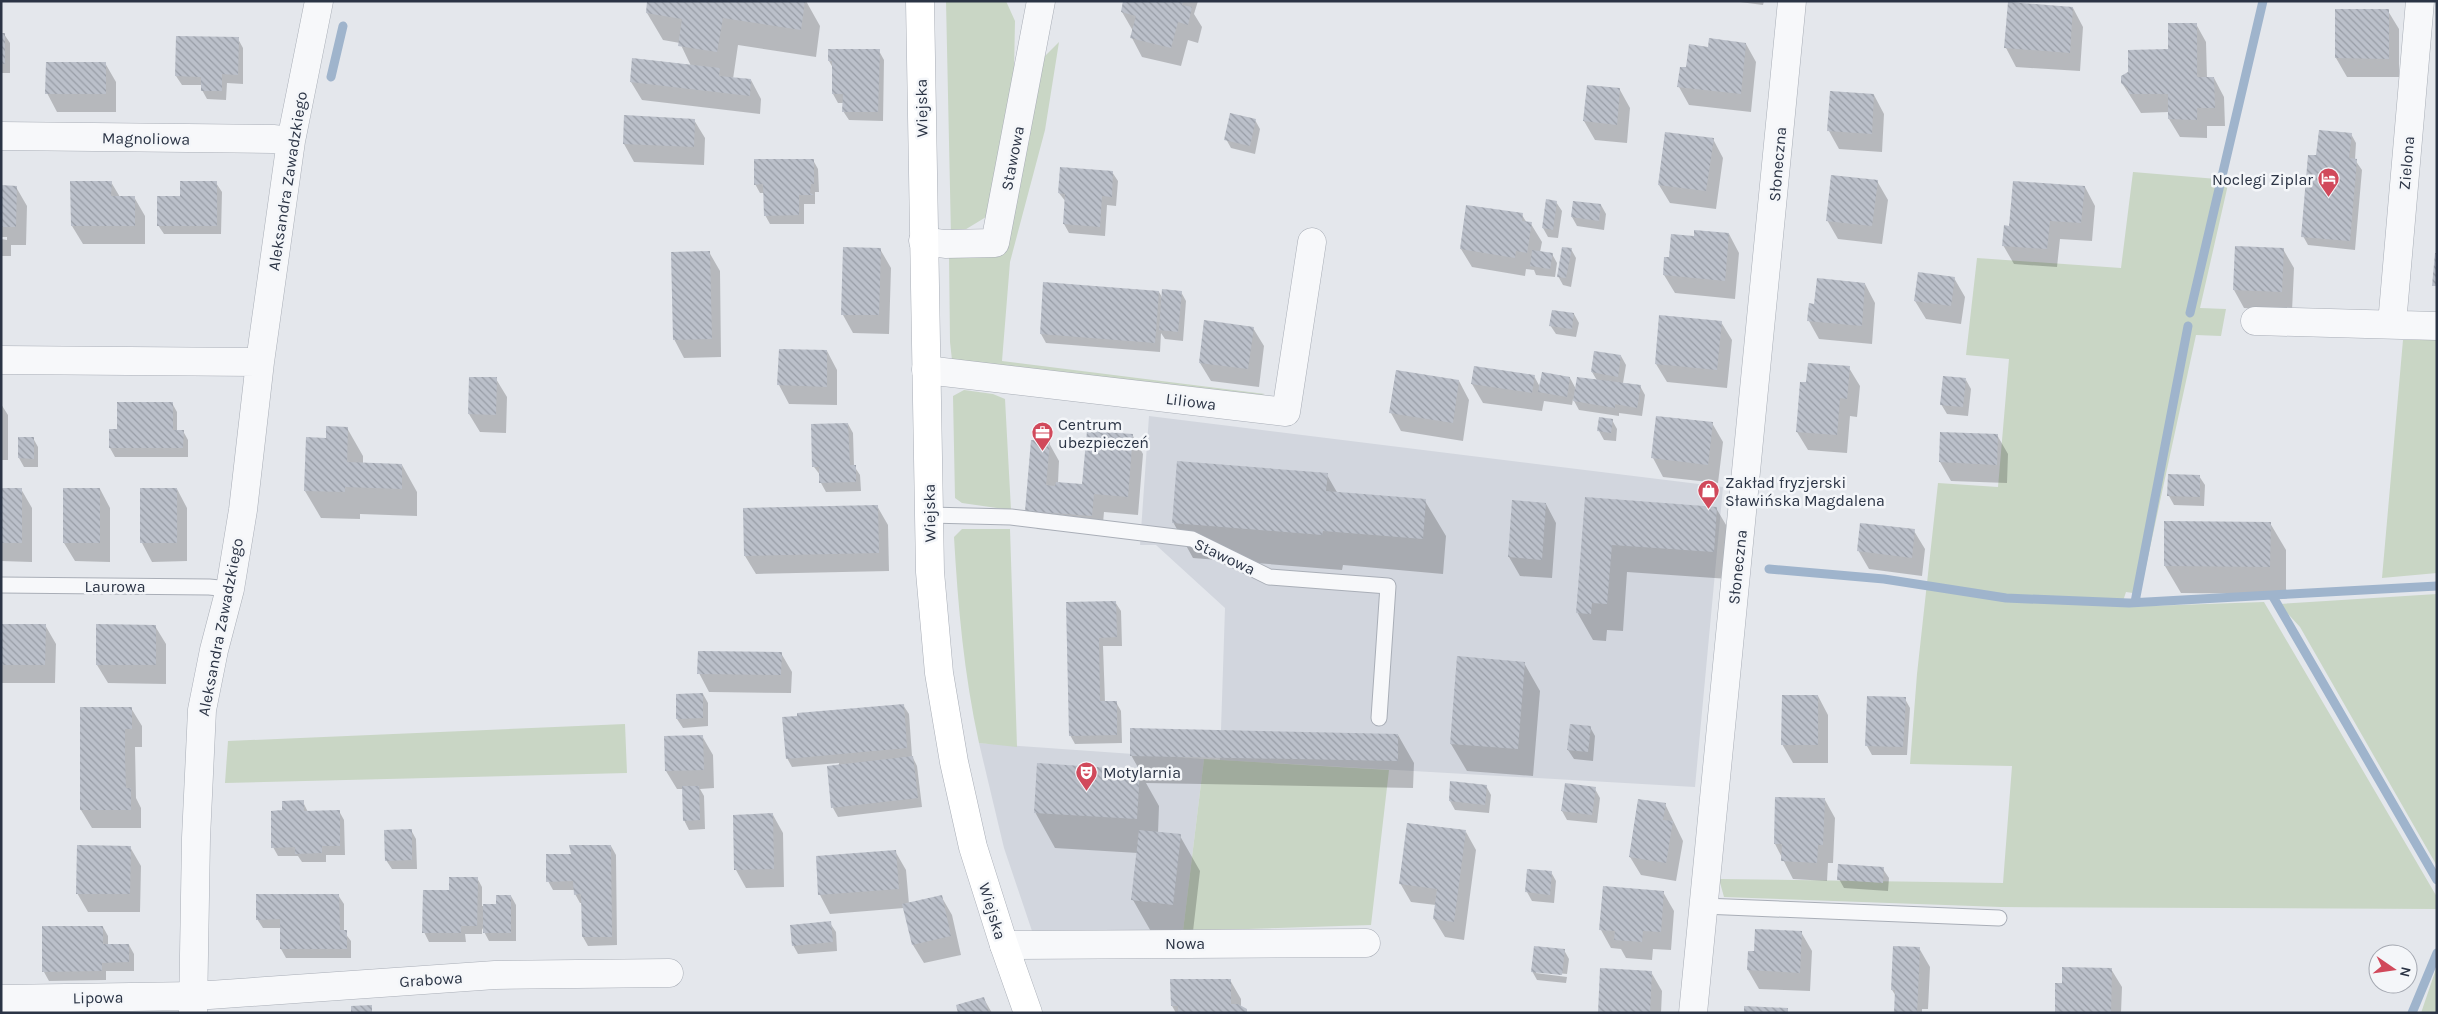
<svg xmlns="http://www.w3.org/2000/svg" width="2438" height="1014" font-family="Karla,sans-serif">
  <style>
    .built { fill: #d2d6de }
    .green { fill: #c9d6c5 }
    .shadow { fill: #0003 }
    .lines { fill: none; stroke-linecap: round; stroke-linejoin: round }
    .stream { stroke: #9fb4cc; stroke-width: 9 }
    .building { fill: url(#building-back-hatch) }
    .lane-casing { stroke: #a9aeb7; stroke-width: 17 }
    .street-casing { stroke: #a9aeb7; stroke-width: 29 }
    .secondary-casing { stroke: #a9aeb7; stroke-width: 29 }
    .lane { stroke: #f7f8fa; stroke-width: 15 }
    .street { stroke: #f7f8fa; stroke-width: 28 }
    .secondary { stroke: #fff; stroke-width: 28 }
    .labels { text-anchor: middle; stroke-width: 5; stroke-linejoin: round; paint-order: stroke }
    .street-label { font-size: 16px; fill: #2b3445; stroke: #f4f6f9 }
    .poi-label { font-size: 16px; fill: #2b3445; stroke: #f4f6f9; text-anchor: start }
  </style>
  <defs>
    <pattern id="building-back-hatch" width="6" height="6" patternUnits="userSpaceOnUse" patternTransform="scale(1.25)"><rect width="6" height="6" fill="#bbc0ca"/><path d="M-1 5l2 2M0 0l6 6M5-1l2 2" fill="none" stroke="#989da6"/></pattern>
  </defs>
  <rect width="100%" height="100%" fill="#e4e7ec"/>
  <!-- built -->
  <path class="built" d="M1149 416 1723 487 1695 787 1220 760 1225 608 1156 545H1140Z
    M979 743 1204 759 1183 931H1032L1004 848Z"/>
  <!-- green -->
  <path class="green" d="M946 1H1006L1015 21 1014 70 986 217 963 231 951 236Z
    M1059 42 1045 130 1010 262 1002 361 1265 394 1251 398 952 360 950 342 949 254 998 256 1043 58Z
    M2133 172 2229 180 2200 308 2226 309 2221 336 2196 335 2140 594 2126 592 2121 607 2264 602 2437 897V909L2001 907 1724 897 1719 879 2003 883 2012 766 1910 764 1917 674 1938 483 1998 487 2009 359 1966 355 1977 258 2121 268Z
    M2403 340H2437V573L2382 578Z
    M964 390 993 394 1005 399 1011 510 962 503 955 498 953 396Z
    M962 529H1010L1017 747 979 743C964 674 958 607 954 537Z
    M2437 594V866L2300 627 2279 604Z
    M625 724 627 773 225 783 228 741Z
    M1204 759 1389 770 1371 925 1183 931Z
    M2437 966V1013H2421Z"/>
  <!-- shadow -->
  <path class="shadow" d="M649 1H806L820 26 816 57 738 45 733 79 751 80 761 99 760 114 642 100 631 82 691 66 680 43 663 40 647 13Z
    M1125 1H1198L1194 14 1202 27 1198 43 1188 40 1181 66 1142 57 1132 38 1133 31 1122 12Z
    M1732 1H1764L1763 5Z
    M2009 4 2073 8 2083 27 2080 71 2016 67 2006 48Z
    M2336 10 2388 11 2399 29V77H2347L2336 58Z
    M2196 24 2206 42 2207 78H2214L2224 97 2225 126H2207V138L2180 137 2169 119V112L2141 113 2122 83 2169 50Z
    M1 34H4L10 43V73H1Z
    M238 39 243 48V84L227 83 226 100 207 99 202 90V85H182L176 76Z
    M1746 44 1756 62 1751 112 1689 105 1679 87 1687 69 1709 48Z
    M829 50 879 51 884 60 883 121 849 120 843 111 844 103H838L833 94V68L829 61Z
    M105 63 116 82V112H57L47 93Z
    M1620 90 1630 108 1627 143 1595 140 1584 121Z
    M1874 95 1884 114 1882 152 1839 149 1829 131Z
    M694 120 705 138 704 165 634 162 624 144Z
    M1255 120 1260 129 1255 154 1231 148 1226 139Z
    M2351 134 2356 143 2355 160 2362 170 2355 250 2308 245 2303 236 2318 157Z
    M1713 139 1723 158 1716 209 1670 203 1659 185Z
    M813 160 818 169 819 192H815V204H804V224H770L765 215 764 193H760L755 184Z
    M1112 172 1118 181 1116 206 1107 205 1105 236 1069 233 1064 224 1066 202 1059 193Z
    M1877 181 1888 200 1882 244 1838 239 1827 220Z
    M111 182 120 197H134L145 216V244H83L72 226Z
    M216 183 222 192 221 234H164L158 225 181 198Z
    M1 187H16L27 206 26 245H11V256H1V239L7 240V237H1Z
    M2085 187 2095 206 2092 241 2060 239 2057 267 2014 264 2003 245Z
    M1556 202 1562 211 1558 238 1548 237 1543 228Z
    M1601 205 1606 214 1604 230 1577 226 1572 217Z
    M1522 215 1527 223 1531 224 1542 242 1540 252 1552 254 1557 263 1555 277 1536 275 1534 270 1526 269 1525 276 1472 267 1461 249Z
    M1729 234 1739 253 1735 299 1675 293 1664 275 1670 258Z
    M880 249 891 268 889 334 853 333 843 315Z
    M1571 249 1576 258 1571 287 1563 285 1558 276Z
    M2283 249 2294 268 2292 311 2244 308 2234 290Z
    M709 252 720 271 721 357 684 358 674 339Z
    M1954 278 1965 297 1961 324 1926 319 1915 301Z
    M1045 283 1159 292 1163 299 1181 292 1186 301 1183 341 1165 339 1161 333 1160 352 1046 343 1041 334Z
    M1865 284 1875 303 1872 344 1819 339 1809 321 1816 305Z
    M1574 314 1579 323 1576 337 1556 334 1550 325Z
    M1721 322 1732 340 1727 388 1667 382 1656 364Z
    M1253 328 1264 346 1259 387 1211 381 1200 363Z
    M780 350 827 351 837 370V405L789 404 779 385Z
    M1621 356 1626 365 1623 383 1640 386 1645 395 1642 416 1619 413V416L1579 410 1573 399 1572 405 1544 401 1542 411 1483 403 1472 384 1534 376 1540 387 1570 378 1576 389 1598 382 1592 372Z
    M1849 368 1860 386 1857 417 1850 416 1847 453 1808 450 1797 432Z
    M496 379 507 397 506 433 480 432 469 414Z
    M1966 380 1971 389 1968 416 1947 414 1941 404Z
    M1459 381 1469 400 1463 441 1401 431 1391 413Z
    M172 403 177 412V431H183L188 440V457H115L110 448 118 431Z
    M1 404 8 415V460H1Z
    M1612 420 1617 429 1616 441 1604 440 1599 431Z
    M1712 423 1723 442 1718 483 1663 477 1653 458Z
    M848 424 853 433 854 466 860 475 861 491 826 492 821 483V476L814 467 812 425Z
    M347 428 363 456V464L402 465 417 492V516L360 514V519L321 518 305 491 327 439Z
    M1997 435 2008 454 2007 483 1951 481 1940 462Z
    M1133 436 1143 454 1138 515 1104 512 1102 534 1037 529 1026 510 1049 443 1059 461 1058 483 1083 485Z
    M33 438 38 447V467H24L19 458Z
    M1327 475 1338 494 1425 501 1446 536 1443 574 1343 565 1342 570 1193 558 1173 522Z
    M2199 476 2205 485 2204 506 2174 505 2169 496Z
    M1 489H21L32 508V562L1 561Z
    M100 489 110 508V562L75 561 64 543Z
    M141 489H177L187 508V561L152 562 142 543Z
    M1586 498 1716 508 1732 535 1729 579 1627 572 1623 631 1607 630 1606 641 1593 640 1577 612Z
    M1546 504 1556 523 1552 578 1520 576 1509 557Z
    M877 506 888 525 889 571 756 574 745 556Z
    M2270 523 2286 550V594L2181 593 2165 566Z
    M1914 531 1925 549 1922 576 1869 569 1858 550Z
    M1115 602 1121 611 1122 646H1103L1105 702H1116L1121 711 1122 743 1075 744 1070 735 1067 604Z
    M1 625H45L56 644 55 683H1Z
    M155 626 166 644V684L108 683 97 665Z
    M781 653 792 672 791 693 709 692 699 673Z
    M1524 663 1540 691 1533 776 1467 771 1451 744Z
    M703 694 708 703V726L683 728 677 719Z
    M1818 696 1828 715V763H1793L1782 744Z
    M1905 699 1910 708 1907 755H1872L1867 746Z
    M903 705 909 714 912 756 917 766 922 807 838 817 833 808 839 763 792 767 787 758Z
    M131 708 142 726V747H135L136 798 141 808V828H92L81 810Z
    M1590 727 1595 736 1593 761 1574 759 1568 750Z
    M1398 735 1414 763 1413 788 1146 783 1159 806 1158 833 1180 836 1200 871 1192 940 1153 935 1133 900 1138 853 1055 848 1035 812 1038 765 1140 771 1131 755Z
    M702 736 713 755 714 788 700 789 704 796 705 829 689 830 684 820 683 789H677L666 771Z
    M1486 786 1491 795 1489 813 1455 810 1450 801Z
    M1595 789 1600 798 1597 823 1567 820 1562 811Z
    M1825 800 1835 818 1833 863H1828L1827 881 1793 879 1775 844Z
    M303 802 308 812 339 811 344 820 345 855H326V862H302L298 856H278L273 847 283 812Z
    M1665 804 1683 841 1676 881 1641 875 1630 857Z
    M773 815 783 833 784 887 746 888 736 870Z
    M411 830 416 839 417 869H392L386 860Z
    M1466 832 1476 850 1464 940 1445 937 1434 919 1436 905 1411 902 1400 883Z
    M611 846 616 855 617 945 588 946 583 937V903H580L575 894V890H553L548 881 572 855Z
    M130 847 141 866 140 912H88L77 893Z
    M895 851 906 870 909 904 941 896 952 915 961 955 924 963 913 945 904 908 830 914 820 895 817 857Z
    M1883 869 1889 878 1888 891 1844 888 1839 879Z
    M1528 870 1551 872 1556 881 1554 903 1532 901 1527 892Z
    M477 878 482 887V906L497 905 511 896 516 905V941H489L482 928V934H465L466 942H429L424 932 450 891Z
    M1663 892 1674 911 1671 950 1653 949 1652 960 1626 958 1621 949 1611 948 1601 930Z
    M338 895 344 904V932L351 941V958H286L281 949V928H263L257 919Z
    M830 923 836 932 837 951 798 954 793 945Z
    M103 927 108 936V946L129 945 134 954V971H106V980L49 981 44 972Z
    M1801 932 1812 951 1810 991 1759 989 1748 970 1755 953Z
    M1919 948 1930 967 1928 1009H1922V1013H1895L1896 996 1892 990Z
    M1564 950 1569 959 1567 974 1536 971V973L1567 977 1566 983 1537 980 1532 971Z
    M2111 969 2122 987 2121 1013H2056L2063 984Z
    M1651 972 1662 991 1661 1013H1599Z
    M1171 980H1230L1241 999V1006L1248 1013H1176L1172 1006Z
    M984 999 992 1013H959Z"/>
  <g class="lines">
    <!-- stream -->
    <path class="stream" d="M331 77 343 26
      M2190 313 2263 1
      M1769 569 1884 579 2006 598 2129 603 2272 595
      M2437 586 2272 595 2437 880
      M2135 602 2188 326
      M2412 1013 2437 953"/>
  </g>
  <!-- building -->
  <path class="building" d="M647 1H805L801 30 723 18 717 52 678 46 682 19 646 13Z
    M1123 1H1183L1182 5 1192 7 1188 25 1178 22 1171 48 1130 38 1136 16 1121 12Z
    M2008 2 2073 7 2070 53 2004 48Z
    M2335 9H2389V59L2335 58Z
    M2168 23H2197V77H2214L2215 108H2197V120L2168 119V94H2129L2128 89 2121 83V76L2128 72V50L2168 49Z
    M1 33H5V64H1Z
    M176 36 239 37 238 75 222 74V91H201V77L175 76Z
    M1709 38 1746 43 1741 94 1677 87 1680 67H1686L1689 44 1708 47Z
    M828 49H880L878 112H842L843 94H832V61H828Z
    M632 58 720 68 719 76 751 79 750 96 630 82Z
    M46 62H106V94H45Z
    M1587 85 1620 88 1617 125 1583 121Z
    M1830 91 1874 94 1872 134 1827 131Z
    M1230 113 1256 119 1250 146 1224 140Z
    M624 115 695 119 694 147 623 144Z
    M2319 130 2352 133 2349 158 2357 159 2350 241 2301 237 2308 155H2316Z
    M1665 132 1714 138 1706 191 1658 185Z
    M754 159H814V184H811L810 193 814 195H799V215L764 216 763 184 754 185Z
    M1060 167 1113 171 1112 197 1102 196 1100 227 1063 224 1065 194 1058 193Z
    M1831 175 1878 180 1872 226 1826 221Z
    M70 181H112L111 196H135V226H71Z
    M180 181H217V226H157V196H180Z
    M2013 181 2085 186 2081 223 2050 221 2047 249 2002 246 2004 225 2009 226Z
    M1 185 17 186 16 227H1Z
    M1546 199 1557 201 1553 230 1542 228Z
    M1573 201 1601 204 1599 221 1571 217Z
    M1466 205 1523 213 1522 221 1532 222 1527 253 1516 251 1515 258 1460 249Z
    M1694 230 1729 233 1725 281 1663 275 1664 257H1669L1671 234 1694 236Z
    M2235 246 2284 248 2282 292 2233 290Z
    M843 247 881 248 879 315H841Z
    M1562 247 1572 248 1566 278 1557 277Z
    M1532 250 1553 253 1550 269 1530 266Z
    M710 251 712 339 673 340 671 252Z
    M2435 253H2437V286H2432Z
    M1918 272 1955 277 1951 306 1914 301Z
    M1817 278 1865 283 1862 326 1807 321 1809 303 1814 304Z
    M1043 282 1159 291 1155 343 1040 334Z
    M1162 289 1182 291 1178 332 1159 330Z
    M1552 310 1574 313 1572 329 1549 326Z
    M1659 315 1722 321 1717 370 1655 364Z
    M1204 320 1254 327 1248 369 1199 363Z
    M779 349 827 350V387L777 385Z
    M1594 351 1621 355 1618 377 1591 372Z
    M1808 363 1850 366 1847 399 1840 398 1837 435 1796 432 1800 382H1806Z
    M1474 366 1535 375 1532 393 1471 384Z
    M1396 370 1459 380 1453 423 1389 413Z
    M1542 372 1570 377 1567 397 1538 392Z
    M1943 376 1966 378 1963 407 1940 405Z
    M469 377H497L496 415 468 414Z
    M1577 377 1641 385 1637 408 1615 404V408L1573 401Z
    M117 402H173V430H184L183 448H109V429H117Z
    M1656 416 1713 422 1708 465 1651 458Z
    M1599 417 1613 419 1611 433 1597 431Z
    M848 423 850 465H856V482L819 483V467H812L811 424Z
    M326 426 348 427 347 462 402 464V489L345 487V492L304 491 306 437 326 438Z
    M1087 431 1133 434 1128 497 1094 494 1092 516 1025 511 1031 440 1050 441 1046 485 1055 486 1056 482 1082 484Z
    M1940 432 1998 434 1997 465 1939 462Z
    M18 437H34V459L18 458Z
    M1177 461 1328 473 1326 491 1426 499 1423 539 1323 531 1322 535 1172 523Z
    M2168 474 2200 475V497L2167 496Z
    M1 488H22V543H1Z
    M63 488H100V543H63Z
    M140 488H177V543H140Z
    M1585 497 1717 507 1714 552 1612 545 1607 604 1592 603 1591 614 1576 613Z
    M1512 500 1546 503 1542 560 1508 557Z
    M878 505 879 553 744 556 743 508Z
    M2164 521 2271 522 2270 567 2164 566Z
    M1860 523 1915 529 1912 558 1857 551Z
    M1116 601 1117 637 1099 638 1100 701H1117V735L1069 736 1066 602Z
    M1 624H46L45 665H1Z
    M96 624 156 625V665H96Z
    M698 651 782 652 781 675 697 674Z
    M1457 656 1525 662 1518 749 1450 744Z
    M703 693V718L676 719V694Z
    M1782 695H1818V745H1781Z
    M1867 696 1906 697 1903 747 1865 746Z
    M904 704 907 748 786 759 782 717 797 716V713Z
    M80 707H132V729H125V758L126 788H131V810H80Z
    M1570 724 1591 726 1588 752 1567 750Z
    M1130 728 1398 734V761L1130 756Z
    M703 735 704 770 665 771 664 736Z
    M913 756 918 798 831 808 827 766Z
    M1037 763 1140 770 1137 819 1034 813Z
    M1450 781 1487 785 1485 805 1449 801Z
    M1565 783 1596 787 1592 815 1561 811Z
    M682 786H699L700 820 683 821Z
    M1775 797 1825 798 1823 845H1818L1817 863 1781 861 1782 844H1774Z
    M1638 799 1666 803 1663 820 1673 821 1666 863 1629 857Z
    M304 800V811L340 810V846H322V853L295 854V847L271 848V811L282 810V801Z
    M773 813 774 869 734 870 733 815Z
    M1407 823 1466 830 1454 922 1433 919 1437 889 1399 884Z
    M412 829V860L385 861 384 830Z
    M1139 830 1181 834 1173 905 1131 900Z
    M77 845 131 846 130 894H76Z
    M569 845H611L612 937H582L581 894 574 895 573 881 546 882V854H571Z
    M896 850 899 889 818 895 816 856Z
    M1838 864 1884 867 1883 883 1837 880Z
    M1527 869 1552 871 1550 895 1525 892Z
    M449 877H478L477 926H461V933H422L423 890H449Z
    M1603 886 1664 891 1661 932 1643 931 1642 942 1614 940 1615 931 1599 930Z
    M256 894H339L340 930H347V949H280V919L256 920Z
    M496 895H511V933H483V904H496Z
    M942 895 951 936 912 945 902 904Z
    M831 921 833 942 792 946 790 925Z
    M42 926H103V944H129V962L102 963V971L42 972Z
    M1755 929 1802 931 1800 973 1747 970 1748 951H1754Z
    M1534 946 1565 949 1562 975 1531 972Z
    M1893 946 1920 947 1917 1013H1894L1895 990H1891Z
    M2062 967 2112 968 2111 1013H2055V983H2062Z
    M1600 968 1652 971 1650 1013H1598Z
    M1170 979H1231V1004H1238L1247 1009V1013H1178V1006H1171Z
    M984 997 989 1013H958L956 1005Z
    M372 1005V1013H351V1006Z
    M1744 1006 1788 1008V1013H1744Z"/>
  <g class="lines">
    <defs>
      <path id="lane" d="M929 515 1011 517 1192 539 1269 577 1388 586 1379 718
        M1 585 209 587 230 589
        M1703 906 1999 918"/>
      <path id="street" d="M1 136 273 139 291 141
        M923 241 945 244 995 243 1041 1
        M2255 321 2437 326
        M2392 324 2420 1
        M1 360 260 362
        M926 370 1286 412 1312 242
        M1004 945 1366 943
        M1 999 195 996 495 975 669 973
        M193 1013 196 838 202 710 214 650 230 589 243 510 260 362 291 141 319 1
        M1693 1013 1792 1"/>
      <path id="secondary" d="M920 1 930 572 939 673 954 762 973 847 1004 945 1028 1013"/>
    </defs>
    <!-- lane casing -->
    <use href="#lane" class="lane-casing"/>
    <!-- street casing -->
    <use href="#street" class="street-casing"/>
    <!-- secondary casing -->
    <use href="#secondary" class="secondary-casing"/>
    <!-- lane -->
    <use href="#lane" class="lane"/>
    <!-- street -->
    <use href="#street" class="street"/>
    <!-- secondary -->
    <use href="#secondary" class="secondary"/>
  </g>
  <!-- icons -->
  <defs>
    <symbol id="hotel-pin" viewBox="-11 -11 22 30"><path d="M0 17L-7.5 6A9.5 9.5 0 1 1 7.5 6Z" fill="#d1495b" stroke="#f4f6f9"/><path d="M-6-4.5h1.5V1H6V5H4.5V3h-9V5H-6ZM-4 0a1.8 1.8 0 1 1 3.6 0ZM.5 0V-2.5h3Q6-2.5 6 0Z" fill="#fff"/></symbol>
    <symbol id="office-pin" viewBox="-11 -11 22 30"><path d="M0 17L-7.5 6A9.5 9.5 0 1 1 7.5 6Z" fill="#d1495b" stroke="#f4f6f9"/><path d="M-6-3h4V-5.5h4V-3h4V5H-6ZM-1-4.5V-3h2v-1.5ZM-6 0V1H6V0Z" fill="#fff"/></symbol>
    <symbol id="shop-pin" viewBox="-11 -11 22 30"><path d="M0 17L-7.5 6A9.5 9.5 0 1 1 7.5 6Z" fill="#d1495b" stroke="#f4f6f9"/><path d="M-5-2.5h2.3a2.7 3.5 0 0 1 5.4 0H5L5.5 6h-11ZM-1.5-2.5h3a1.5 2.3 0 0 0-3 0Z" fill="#fff"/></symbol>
    <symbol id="theatre-pin" viewBox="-11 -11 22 30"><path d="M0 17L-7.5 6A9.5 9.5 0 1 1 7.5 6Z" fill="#d1495b" stroke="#f4f6f9"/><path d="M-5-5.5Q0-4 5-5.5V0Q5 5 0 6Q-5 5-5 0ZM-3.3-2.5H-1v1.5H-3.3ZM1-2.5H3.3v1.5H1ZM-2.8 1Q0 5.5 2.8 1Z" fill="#fff"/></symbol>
  </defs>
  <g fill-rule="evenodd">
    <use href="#hotel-pin" x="2316" y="166" width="25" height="34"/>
    <use href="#office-pin" x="1030" y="420" width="25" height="34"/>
    <use href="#shop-pin" x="1696" y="478" width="25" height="34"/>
    <use href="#theatre-pin" x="1074" y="760" width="25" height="34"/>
  </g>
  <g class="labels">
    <!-- street labels -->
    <g class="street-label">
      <text transform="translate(921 108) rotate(-91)" y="6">Wiejska</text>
      <text transform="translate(146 138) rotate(1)" y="6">Magnoliowa</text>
      <text transform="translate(1012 158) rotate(-79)" y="6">Stawowa</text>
      <text transform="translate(2406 163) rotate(-85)" y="6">Zielona</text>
      <text transform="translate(1777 164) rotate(-85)" y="6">Słoneczna</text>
      <text transform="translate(287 181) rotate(-81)" y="6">Aleksandra Zawadzkiego</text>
      <text transform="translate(1191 401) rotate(7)" y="6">Liliowa</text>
      <text transform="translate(929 513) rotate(-91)" y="6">Wiejska</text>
      <text transform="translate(1225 556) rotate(25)" y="6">Stawowa</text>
      <text transform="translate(1737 567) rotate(-84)" y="6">Słoneczna</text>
      <text x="115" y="592">Laurowa</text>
      <text transform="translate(220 627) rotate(-79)" y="6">Aleksandra Zawadzkiego</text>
      <text transform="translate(993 911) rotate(73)" y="6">Wiejska</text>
      <text x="1185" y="949">Nowa</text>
      <text transform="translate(431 979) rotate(-4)" y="6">Grabowa</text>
      <text transform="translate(98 997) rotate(-1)" y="6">Lipowa</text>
    </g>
    <!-- poi labels -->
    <g class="poi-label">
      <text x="2313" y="185" text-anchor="end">Noclegi Ziplar</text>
      <text x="1058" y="430">Centrum<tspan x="1058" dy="18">ubezpieczeń</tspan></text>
      <text x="1725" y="488">Zakład fryzjerski<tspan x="1725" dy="18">Sławińska Magdalena</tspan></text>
      <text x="1103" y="778">Motylarnia</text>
    </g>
  </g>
  <!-- border -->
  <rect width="2438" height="1014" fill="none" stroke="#2b3445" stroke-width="5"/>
  <!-- north arrow -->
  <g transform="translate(2393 969) rotate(103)"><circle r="24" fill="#f4f6f9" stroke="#a4a8b1"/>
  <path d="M0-4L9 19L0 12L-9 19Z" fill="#d1495b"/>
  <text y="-8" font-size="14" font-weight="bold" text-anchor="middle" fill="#2b3445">N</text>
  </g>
</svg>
